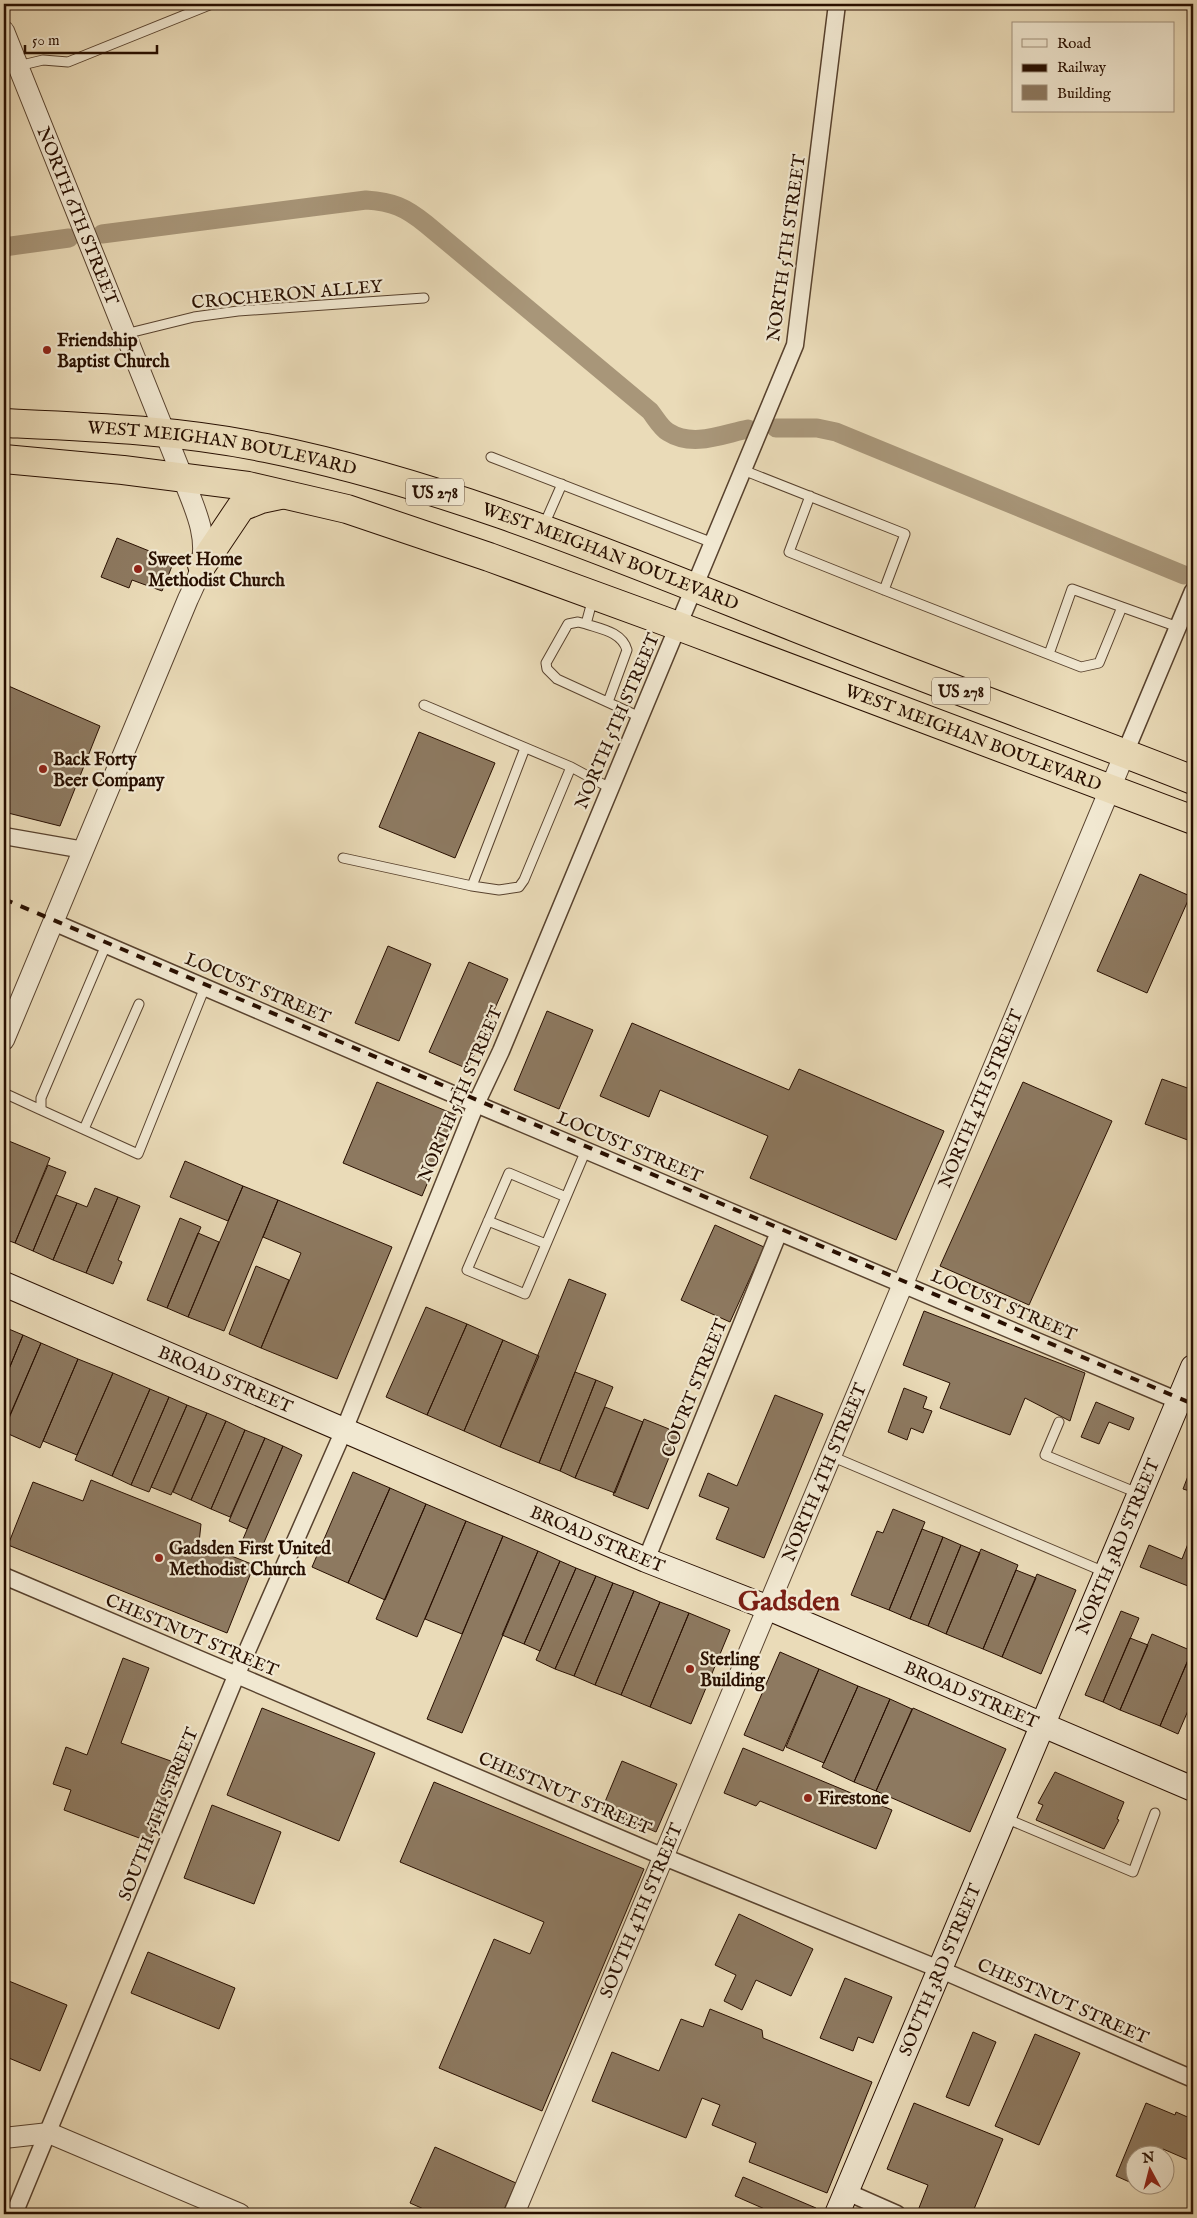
<svg xmlns="http://www.w3.org/2000/svg" width="1197" height="2218" font-family="'IM FELL English',serif">
  <style>
    .lines { fill: none; stroke-linecap: round; stroke-linejoin: round }
    .canal { stroke: #a89679; stroke-width: 19 }
    .building { fill: #8d7960; stroke: #280f00 }
    .service-casing { stroke: #58422e; stroke-width: 11 }
    .minor-casing { stroke: #58422e; stroke-width: 19 }
    .tertiary-casing { stroke: #58422e; stroke-width: 22 }
    .secondary-casing { stroke: #280f00; stroke-width: 26 }
    .trunk-casing { stroke: #280f00; stroke-width: 30 }
    .service { stroke: #f1e8d1; stroke-width: 9 }
    .minor { stroke: #f1e8d1; stroke-width: 16 }
    .tertiary { stroke: #f1e8d1; stroke-width: 20 }
    .secondary { stroke: #f1e8d1; stroke-width: 24 }
    .trunk { stroke: #eadbb8; stroke-width: 28 }
    .rail { stroke: #280f00; stroke-width: 4; stroke-dasharray: 9 9; stroke-linecap: butt }
    .poi-dot { fill: #8f2418; stroke: #f1e8d1; stroke-width: 2 }
    .labels { text-anchor: middle; stroke-width: 4.5; stroke-linejoin: round; paint-order: stroke }
    .shield { fill: #f1e8d1; stroke: #64503f; stroke-width: 1 }
    .shield-label { font-size: 16px; font-weight: bold; fill: #280f00 }
    .street-label { font-size: 18px; fill: #280f00; stroke: #f1e8d1 }
    .poi-label { font-size: 18px; font-weight: bold; fill: #280f00; stroke: #f1e8d1; text-anchor: start }
    .town-label { font-size: 28px; font-weight: bold; fill: #7a1f14; stroke: #f1e8d1 }
  </style>
  <rect width="100%" height="100%" fill="#eadbb8"/>
  <filter id="stains"><feTurbulence type="fractalNoise" baseFrequency=".004" numOctaves="4"/><feColorMatrix values="0 0 0 0 .2 0 0 0 0 .09 0 0 0 0 .02 0 0 0 .5 -.17"/></filter>
  <radialGradient id="worn" r=".72"><stop offset=".6" stop-color="#630" stop-opacity="0"/><stop offset="1" stop-color="#630" stop-opacity=".3"/></radialGradient>
  <g class="lines">
    <!-- canal -->
    <path class="canal" d="M102 234 366 200C393 202 405 207 426 224L650 411C655 417 661 428 668 432 693 448 723 434 748 429
      M4 247 69 238
      M776 428H817L836 432 1184 575"/>
  </g>
  <!-- building -->
  <path class="building" d="M117 538 174 561 162 591 132 580 129 588 101 577Z
    M4 684 100 726 60 826 4 812Z
    M419 732 495 763 455 858 379 827Z
    M1140 874 1190 896 1147 993 1097 971Z
    M388 946 431 964 399 1041 355 1023Z
    M469 962 508 979 468 1069 429 1052Z
    M547 1011 593 1030 559 1109 514 1090Z
    M632 1023 789 1090 799 1069 944 1131 896 1240 750 1178 768 1136 660 1090 649 1117 600 1096Z
    M1162 1079 1193 1090V1142L1145 1124Z
    M377 1082 456 1115 422 1196 343 1163Z
    M1023 1082 1112 1121 1029 1305 940 1266Z
    M4 1139 50 1158 15 1243 4 1239Z
    M185 1161 243 1186 228 1221 170 1197Z
    M48 1165 66 1172 33 1251 15 1243Z
    M243 1186 278 1200 224 1331 188 1317Z
    M95 1188 118 1197 86 1273 53 1260 77 1203 87 1207Z
    M56 1195 77 1203 53 1260 33 1251Z
    M118 1197 140 1206 118 1260 122 1262 113 1284 86 1273Z
    M278 1200 392 1247 337 1379 261 1348 301 1253 263 1237Z
    M180 1218 201 1227 167 1308 147 1300Z
    M715 1225 764 1247 730 1322 681 1300Z
    M198 1233 219 1242 188 1317 167 1308Z
    M256 1266 289 1280 261 1348 229 1334Z
    M569 1279 606 1294 539 1463 500 1447Z
    M426 1307 467 1324 427 1415 386 1397Z
    M924 1311 1085 1373 1070 1421 1025 1398 1010 1435 940 1408 950 1383 903 1365Z
    M467 1324 503 1340 464 1431 427 1415Z
    M4 1327 23 1335 4 1381Z
    M23 1335 41 1343 9 1417 4 1415V1381Z
    M503 1340 539 1356 500 1447 464 1431Z
    M41 1343 78 1359 40 1448 4 1432V1430Z
    M78 1359 113 1373 77 1455 43 1441Z
    M575 1372 596 1380 560 1471 539 1463Z
    M113 1373 150 1389 112 1476 75 1460Z
    M596 1380 613 1387 575 1478 560 1471Z
    M904 1388 927 1397 923 1408 932 1411 923 1433 911 1428 907 1440 888 1432Z
    M150 1389 169 1397 131 1485 112 1476Z
    M775 1395 823 1414 764 1558 716 1539 729 1508 699 1496 708 1473 737 1486Z
    M169 1397 187 1405 149 1492 131 1485Z
    M1096 1402 1134 1418 1129 1430 1109 1422 1099 1444 1081 1437Z
    M187 1405 207 1413 171 1495 151 1487Z
    M605 1407 643 1422 615 1493 575 1478Z
    M207 1413 226 1421 191 1500 173 1492Z
    M644 1419 679 1433 648 1509 613 1495Z
    M226 1421 245 1430 211 1509 191 1500Z
    M245 1430 265 1438 230 1517 211 1509Z
    M265 1438 283 1446 247 1529 229 1521Z
    M283 1446 302 1455 262 1547 243 1539Z
    M1193 1463V1492L1183 1489Z
    M353 1472 390 1488 348 1583 312 1567Z
    M91 1480 201 1524 199 1543 254 1565 227 1633 8 1545 33 1482 83 1501Z
    M390 1488 426 1504 385 1600 348 1583Z
    M426 1504 466 1521 417 1637 376 1619Z
    M893 1509 925 1522 889 1610 851 1595 877 1531 883 1533Z
    M466 1521 503 1536 462 1634 425 1619Z
    M922 1529 943 1537 910 1619 889 1610Z
    M1193 1531V1588L1140 1567 1149 1545 1182 1559Z
    M503 1536 538 1551 462 1733 427 1719Z
    M943 1537 961 1545 928 1626 910 1619Z
    M961 1545 980 1553 946 1634 928 1626Z
    M981 1549 1018 1565 983 1649 946 1634Z
    M538 1551 560 1561 524 1644 502 1635Z
    M560 1561 576 1568 540 1651 524 1644Z
    M576 1568 596 1576 555 1669 536 1660Z
    M1016 1570 1036 1578 1002 1657 983 1649Z
    M1037 1574 1076 1590 1041 1674 1002 1657Z
    M596 1576 613 1583 574 1676 555 1669Z
    M613 1583 634 1591 595 1685 574 1676Z
    M634 1591 660 1602 621 1695 595 1685Z
    M660 1602 689 1613 650 1707 621 1695Z
    M1121 1611 1139 1618 1103 1702 1085 1695Z
    M689 1613 730 1630 691 1724 650 1707Z
    M1152 1634 1192 1651 1160 1726 1120 1710Z
    M1130 1638 1148 1645 1120 1710 1103 1702Z
    M1193 1648V1699L1178 1734 1160 1726Z
    M780 1652 819 1669 783 1751 744 1735Z
    M123 1658 149 1668 121 1743 179 1764 150 1842 64 1810 71 1790 53 1784 66 1747 87 1755Z
    M819 1669 858 1686 824 1763 786 1747Z
    M858 1686 890 1699 854 1782 822 1767Z
    M890 1699 912 1709 876 1791 854 1782Z
    M262 1708 375 1753 339 1841 227 1795Z
    M913 1708 1006 1749 970 1832 876 1791Z
    M743 1748 892 1810 876 1849 760 1801 756 1806 724 1793Z
    M622 1761 677 1784 656 1832 602 1809Z
    M1055 1772 1124 1802 1117 1819 1119 1820 1104 1849 1036 1820 1043 1805 1038 1803Z
    M434 1782 644 1869 542 2111 439 2068 494 1939 530 1954 544 1922 400 1862Z
    M212 1805 281 1832 254 1904 184 1878Z
    M739 1914 813 1949 791 1996 756 1980 742 2010 724 2001 736 1975 715 1965Z
    M148 1952 235 1988 219 2029 131 1993Z
    M845 1978 892 1997 873 2043 858 2037 853 2051 820 2038Z
    M4 1979 67 2005 40 2071 4 2056Z
    M710 2009 762 2030 763 2038 872 2082 827 2193 749 2162 756 2143 712 2125 720 2105 702 2098 686 2138 592 2101 612 2052 659 2071 681 2019 703 2027Z
    M973 2032 996 2042 969 2106 946 2097Z
    M1035 2034 1080 2053 1039 2145 995 2126Z
    M914 2103 1003 2139 972 2214 917 2213 928 2185 887 2169Z
    M1146 2103 1175 2115 1176 2112 1192 2119 1193 2115V2162L1163 2149 1160 2156H1134V2184L1116 2176Z
    M435 2147 516 2183 502 2214H435L410 2203Z
    M743 2177 816 2208 813 2214H776L735 2196Z"/>
  <g class="lines">
    <defs>
      <path id="service" d="M18 66 43 60 68 62 212 4
        M125 334 194 317 238 311 424 298
        M491 457 713 543
        M743 470 905 534 884 590 789 552 810 496
        M544 525 562 484
        M884 590 1081 667 1099 663 1122 607 1178 627
        M593 598 586 624 578 622 568 624 546 663 547 669 557 679 640 717
        M586 624C601 629 622 632 627 650L608 702
        M1049 654 1072 589 1122 607
        M424 705 571 767 610 788
        M343 858 472 886 499 890 519 887 524 880 571 767
        M472 886 525 748
        M106 945 41 1098V1110L138 1154 205 987
        M4 1093 41 1110
        M84 1129 139 1004
        M566 1197 509 1173 467 1270 525 1294 586 1150
        M488 1221 546 1244
        M1059 1422 1045 1455 1140 1494
        M831 1456 1107 1573
        M1005 1818 1133 1872 1155 1813"/>
      <path id="minor" d="M1125 753 1193 591
        M4 836 84 850
        M53 922 476 1104 1193 1407
        M646 1560 779 1232
        M4 1576 664 1857 939 1969 1193 2079
        M847 2192 897 2214
        M14 2214 236 1676 344 1430 476 1104 501 1051 795 345 837 4"/>
      <g id="tertiary">
        <path id="s1" d="M4 31 183 478C193 505 209 535 201 566 199 577 193 588 188 599L4 1040"/>
        <path d="M4 2138 49 2133 240 2214"/>
        <path id="s2" d="M514 2214 1125 753"/>
      </g>
      <g id="secondary">
        <path id="s3" d="M4 1284 646 1560 766 1607 1193 1789"/>
        <path id="s4" d="M837 2214 1193 1367"/>
      </g>
      <g id="trunk">
        <path id="s5" d="M4 423C93 427 178 430 266 448 449 485 622 559 794 627 927 680 1061 728 1193 780"/>
        <path id="s6" d="M4 459 123 470 248 486 347 509 489 557 678 626 1193 820"/>
        <path d="M202 565 241 507 261 499 280 495"/>
      </g>
    </defs>
    <!-- service casing -->
    <use href="#service" class="service-casing"/>
    <!-- minor casing -->
    <use href="#minor" class="minor-casing"/>
    <!-- tertiary casing -->
    <use href="#tertiary" class="tertiary-casing"/>
    <!-- secondary casing -->
    <use href="#secondary" class="secondary-casing"/>
    <!-- trunk casing -->
    <use href="#trunk" class="trunk-casing"/>
    <!-- service -->
    <use href="#service" class="service"/>
    <!-- minor -->
    <use href="#minor" class="minor"/>
    <!-- tertiary -->
    <use href="#tertiary" class="tertiary"/>
    <!-- secondary -->
    <use href="#secondary" class="secondary"/>
    <!-- trunk -->
    <use href="#trunk" class="trunk"/>
    <!-- rail -->
    <path class="rail" d="M4 899 1193 1404"/>
  </g>
  <!-- markers -->
  <g class="poi-dot">
    <circle cx="47" cy="350" r="5"/>
    <circle cx="138" cy="569" r="5"/>
    <circle cx="43" cy="769" r="5"/>
    <circle cx="159" cy="1558" r="5"/>
    <circle cx="690" cy="1669" r="5"/>
    <circle cx="808" cy="1798" r="5"/>
  </g>
  <g class="labels">
    <!-- shield labels -->
    <g class="shield">
      <rect x="406" y="478.5" width="58" height="27" rx="4"/>
      <rect x="932" y="677.5" width="58" height="27" rx="4"/>
    </g>
    <g class="shield-label">
      <text x="435" y="498">US 278</text>
      <text x="961" y="697">US 278</text>
    </g>
    <!-- street labels -->
    <g class="street-label">
      <text dy="6" stroke="none"><textPath href="#s1" startOffset="199">NORTH 6TH STREET</textPath></text>
      <text transform="translate(786 248) rotate(-82)" y="6">NORTH 5TH STREET</text>
      <text transform="translate(287 294) rotate(-5)" y="6">CROCHERON ALLEY</text>
      <text dy="6" stroke="none"><textPath href="#s5" startOffset="220">WEST MEIGHAN BOULEVARD</textPath></text>
      <text dy="6" stroke="none"><textPath href="#s5" startOffset="625">WEST MEIGHAN BOULEVARD</textPath></text>
      <text transform="translate(617 721) rotate(-67)" y="6">NORTH 5TH STREET</text>
      <text dy="6" stroke="none"><textPath href="#s6" startOffset="1014">WEST MEIGHAN BOULEVARD</textPath></text>
      <text transform="translate(258 988) rotate(23)" y="6">LOCUST STREET</text>
      <text transform="translate(460 1094) rotate(-67)" y="6">NORTH 5TH STREET</text>
      <text dy="6" stroke="none"><textPath href="#s2" startOffset="1209">NORTH 4TH STREET</textPath></text>
      <text transform="translate(630 1147) rotate(23)" y="6">LOCUST STREET</text>
      <text transform="translate(1004 1305) rotate(23)" y="6">LOCUST STREET</text>
      <text dy="6" stroke="none"><textPath href="#s3" startOffset="241">BROAD STREET</textPath></text>
      <text transform="translate(694 1388) rotate(-68)" y="6">COURT STREET</text>
      <text dy="6" stroke="none"><textPath href="#s2" startOffset="804">NORTH 4TH STREET</textPath></text>
      <text dy="6" stroke="none"><textPath href="#s3" startOffset="646">BROAD STREET</textPath></text>
      <text dy="6" stroke="none"><textPath href="#s4" startOffset="724">NORTH 3RD STREET</textPath></text>
      <text transform="translate(192 1635) rotate(23)" y="6">CHESTNUT STREET</text>
      <text dy="6" stroke="none"><textPath href="#s3" startOffset="1051">BROAD STREET</textPath></text>
      <text transform="translate(565 1793) rotate(23)" y="6">CHESTNUT STREET</text>
      <text transform="translate(158 1814) rotate(-68)" y="6">SOUTH 5TH STREET</text>
      <text dy="6" stroke="none"><textPath href="#s2" startOffset="329">SOUTH 4TH STREET</textPath></text>
      <text dy="6" stroke="none"><textPath href="#s4" startOffset="265">SOUTH 3RD STREET</textPath></text>
      <text transform="translate(1063 2001) rotate(24)" y="6">CHESTNUT STREET</text>
    </g>
    <!-- poi labels -->
    <g class="poi-label">
      <text x="57" y="346">Friendship<tspan x="57" dy="21">Baptist Church</tspan></text>
      <text x="148" y="565">Sweet Home<tspan x="148" dy="21">Methodist Church</tspan></text>
      <text x="53" y="765">Back Forty<tspan x="53" dy="21">Beer Company</tspan></text>
      <text x="169" y="1554">Gadsden First United<tspan x="169" dy="21">Methodist Church</tspan></text>
      <text x="700" y="1665">Sterling<tspan x="700" dy="21">Building</tspan></text>
      <text x="818" y="1804">Firestone</text>
    </g>
    <!-- town labels -->
    <g class="town-label">
      <text x="789" y="1610">Gadsden</text>
    </g>
  </g>
  <!-- margin -->
  <rect width="1197" height="2218" fill="none" stroke="#eadbb8" stroke-width="20"/>
  <rect x="5" y="5" width="1187" height="2208" fill="none" stroke="#280f00" stroke-width="2.5"/>
  <rect x="10" y="10" width="1177" height="2198" fill="none" stroke="#280f00"/>
  <!-- legend -->
  <rect x="1012" y="22" width="162" height="90" fill="#f1e8d1" stroke="#a1917d"/>
  <rect x="1022" y="39" width="25" height="8" fill="#f1e8d1" stroke="#a1917d"/>
  <text x="1057" y="48" font-size="15" fill="#280f00">Road</text>
  <rect x="1022" y="64" width="25" height="8" fill="#280f00" stroke="#a1917d"/>
  <text x="1057" y="72" font-size="15" fill="#280f00">Railway</text>
  <rect x="1022" y="85" width="25" height="15" fill="#8d7960" stroke="#a1917d"/>
  <text x="1057" y="98" font-size="15" fill="#280f00">Building</text>
  <!-- north arrow -->
  <g transform="translate(1150 2170) rotate(353)"><circle r="24" fill="#f1e8d1" stroke="#a1917d"/>
  <path d="M0-4L9 19L0 12L-9 19Z" fill="#8f2418"/>
  <text y="-8" font-size="14" font-weight="bold" text-anchor="middle" fill="#280f00">N</text>
  </g>
  <!-- scale -->
  <path d="M25 45v8h132v-8" fill="none" stroke="#280f00" stroke-width="2.5"/>
  <text x="32" y="45" font-size="15" fill="#280f00" stroke="#f1e8d1" stroke-width="4" paint-order="stroke">50 m</text>
  <rect width="100%" height="100%" filter="url(#stains)"/>
  <rect width="100%" height="100%" fill="url(#worn)"/>
</svg>
